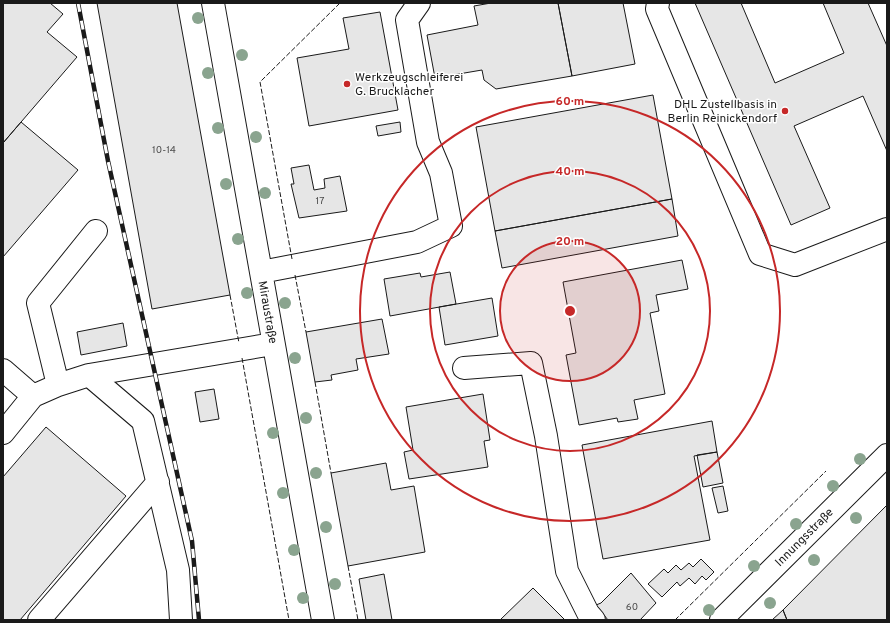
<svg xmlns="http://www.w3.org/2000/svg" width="890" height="623" font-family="Overpass,sans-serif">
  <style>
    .building { fill: #e6e6e6; stroke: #1a1a1a }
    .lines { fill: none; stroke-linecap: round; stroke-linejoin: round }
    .minor-casing { stroke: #1a1a1a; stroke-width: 24 }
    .minor { stroke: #fff; stroke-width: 22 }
    .rail-casing { stroke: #1a1a1a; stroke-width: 4.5 }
    .rail { stroke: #fff; stroke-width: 3; stroke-dasharray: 9; stroke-linecap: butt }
    .fence { stroke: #1a1a1a; stroke-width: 1; stroke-dasharray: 5 2; stroke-linecap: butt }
    .tree { fill: #8aa48f }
    .ring { fill: none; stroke: #c62828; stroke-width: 2 }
    .poi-dot { fill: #c62828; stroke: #fff; stroke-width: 1.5 }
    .labels { text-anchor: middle; stroke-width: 3; stroke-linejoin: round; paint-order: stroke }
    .number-label { font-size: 10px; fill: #4d4d4d }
    .poi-label { font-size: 12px; fill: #1a1a1a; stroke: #fff; text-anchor: start }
    .street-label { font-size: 12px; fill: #1a1a1a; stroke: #fff }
    .centre { fill: #c62828; stroke: #fff; stroke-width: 2 }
    .ring-label { font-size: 12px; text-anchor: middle; font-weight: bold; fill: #c62828; stroke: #fff; stroke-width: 3; stroke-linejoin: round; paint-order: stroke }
  </style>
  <rect width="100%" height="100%" fill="#fff"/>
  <!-- building -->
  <path class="building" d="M3 3H50L63 14 47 32 77 57 3 143Z
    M97 3H177L230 295 152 309Z
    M491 3H558L572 76 496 89 484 80 482 70 435 78 427 35 478 25 474 6Z
    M558 3H623L635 64 572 76Z
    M695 3H741L775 83 844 53 823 3H868L887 46V151L863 96 794 126 830 208 791 225Z
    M380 12 398 110 309 126 297 58 349 49 343 18Z
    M653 95 672 199 495 231 476 127Z
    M21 122 78 170 3 257V143Z
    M400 122 401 132 378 136 376 126Z
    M309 165 314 190 325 188 324 179 340 176 347 211 299 218 291 184H294L291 168Z
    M672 199 678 236 502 268 495 231Z
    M682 260 688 289 656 295 659 311 650 313 665 394 634 400 638 419 618 422 617 418 579 425 566 355 576 353 563 282Z
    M450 272 456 304 390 316 384 279 420 273 421 277Z
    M492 298 498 336 445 345 439 307Z
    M382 319 389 354 356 359 358 370 331 375 332 380 315 382 306 332Z
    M123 323 127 346 81 355 77 332Z
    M214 389 219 419 200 422 195 392Z
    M483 394 490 440 484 441 488 467 409 479 404 452 413 450 406 407Z
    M712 421 717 452 694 456 710 540 603 559 582 445Z
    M46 427 126 496 20 620H3V477Z
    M717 452 723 483 703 487 697 455Z
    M386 463 391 490 414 486 425 552 348 566 331 473Z
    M723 486 728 511 718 513 712 488Z
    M887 505V620H787L783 610Z
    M701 559 714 572 706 580 702 576 695 584 689 578 680 586 677 582 662 597 648 584 664 569 668 573 676 565 681 570 689 563 693 567Z
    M631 573 656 603 640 620H608L596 605 601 603Z
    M384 574 392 620H366L359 579Z
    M533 588 565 620H500Z
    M783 610 787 620H772Z"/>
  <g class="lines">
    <defs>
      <path id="minor" d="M213 3 323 620
        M658 3 657 9 760 254 795 265 887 229
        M261 272 417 242 451 226 441 173 428 142 407 20 419 3
        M464 368 531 363 546 436 567 571 588 613 594 620
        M3 370 33 396
        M89 375 143 421 178 570 181 620
        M58 385 38 303 96 231
        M3 433 33 396 58 385 89 375 273 344
        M39 620 158 482
        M721 620 887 455"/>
    </defs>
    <!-- minor casing -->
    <use href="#minor" class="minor-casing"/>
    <!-- minor -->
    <use href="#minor" class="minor"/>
    <defs>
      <path id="rail" d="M78 3 108 161 192 541 199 620"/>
    </defs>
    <!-- rail casing -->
    <use href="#rail" class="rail-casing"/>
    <!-- rail -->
    <use href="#rail" class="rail"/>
    <!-- fence -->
    <path class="fence" d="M292 259 260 82 340 3
      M295 275 306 332
      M230 295 239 343
      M242 358 289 620
      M315 382 331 473
      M348 566 358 620
      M675 620 826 471"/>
  </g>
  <!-- trees -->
  <g class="tree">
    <circle cx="198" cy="18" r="6"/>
    <circle cx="242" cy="55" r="6"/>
    <circle cx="208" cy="73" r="6"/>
    <circle cx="218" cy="128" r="6"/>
    <circle cx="256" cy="137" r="6"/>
    <circle cx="226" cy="184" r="6"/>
    <circle cx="265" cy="193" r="6"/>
    <circle cx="238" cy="239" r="6"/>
    <circle cx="247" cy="293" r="6"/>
    <circle cx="285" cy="303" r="6"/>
    <circle cx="295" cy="358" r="6"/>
    <circle cx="306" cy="418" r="6"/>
    <circle cx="273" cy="433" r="6"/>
    <circle cx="860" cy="459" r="6"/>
    <circle cx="316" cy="473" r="6"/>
    <circle cx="833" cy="486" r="6"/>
    <circle cx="283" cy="493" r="6"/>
    <circle cx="856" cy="518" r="6"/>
    <circle cx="796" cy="524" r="6"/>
    <circle cx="326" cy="527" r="6"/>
    <circle cx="294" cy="550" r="6"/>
    <circle cx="814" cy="560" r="6"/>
    <circle cx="754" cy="566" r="6"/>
    <circle cx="335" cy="584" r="6"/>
    <circle cx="303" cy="598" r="6"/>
    <circle cx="770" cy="603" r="6"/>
    <circle cx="709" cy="610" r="6"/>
  </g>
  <!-- distance rings -->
  <circle cx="570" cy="311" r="70" fill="#c62828" fill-opacity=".12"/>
  <g class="ring">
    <circle cx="570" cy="311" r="70"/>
    <circle cx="570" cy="311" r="140"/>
    <circle cx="570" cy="311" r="210"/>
  </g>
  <!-- markers -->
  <g class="poi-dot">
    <circle cx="347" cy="84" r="4"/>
    <circle cx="785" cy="111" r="4"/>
  </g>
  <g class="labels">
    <!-- number labels -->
    <g class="number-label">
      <text x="164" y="153">10-14</text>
      <text x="320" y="204">17</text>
      <text x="632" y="610">60</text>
    </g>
    <!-- poi labels -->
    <g class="poi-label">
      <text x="355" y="81">Werkzeugschleiferei<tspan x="355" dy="14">G. Brucklacher</tspan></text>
      <text x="777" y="108" text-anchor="end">DHL Zustellbasis in<tspan x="777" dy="14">Berlin Reinickendorf</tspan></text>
    </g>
    <!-- street labels -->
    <g class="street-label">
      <text transform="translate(268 312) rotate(80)" y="4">Miraustraße</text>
      <text transform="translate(804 537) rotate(-45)" y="4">Innungsstraße</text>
    </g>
  </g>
  <circle cx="570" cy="311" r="6" class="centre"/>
  <g class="ring-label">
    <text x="570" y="105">60 m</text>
    <text x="570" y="175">40 m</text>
    <text x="570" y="245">20 m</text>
  </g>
  <!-- border -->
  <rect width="890" height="623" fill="none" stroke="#1a1a1a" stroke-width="8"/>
</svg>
